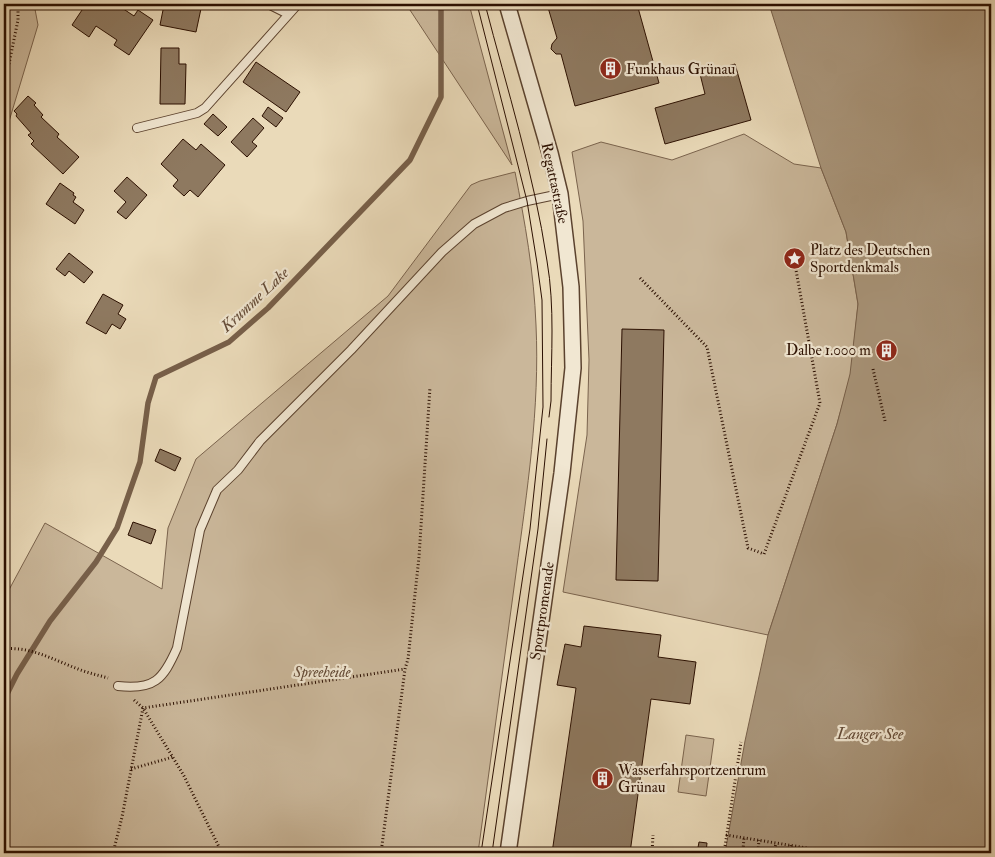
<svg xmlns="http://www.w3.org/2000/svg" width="995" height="857" font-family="'IM FELL Double Pica',serif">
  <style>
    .green { fill: #cab79a; stroke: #7a634d }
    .water { fill: #a9957a; stroke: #775f49 }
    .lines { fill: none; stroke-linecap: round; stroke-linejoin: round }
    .stream { stroke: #775f49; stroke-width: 5.5 }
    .building { fill: #8e7960; stroke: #2b0f00 }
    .service-casing { stroke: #5b422e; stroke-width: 10 }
    .minor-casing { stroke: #5b422e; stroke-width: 18 }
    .path { stroke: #2b0f00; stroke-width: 3; stroke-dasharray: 1 2.5; stroke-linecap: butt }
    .service { stroke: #f1e7d2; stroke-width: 8 }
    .minor { stroke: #f1e7d2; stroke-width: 15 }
    .tram { stroke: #2b0f00; stroke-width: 1 }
    .labels { text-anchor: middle; stroke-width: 4.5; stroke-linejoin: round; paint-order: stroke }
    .poi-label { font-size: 15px; fill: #2b0f00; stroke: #f1e7d2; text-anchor: start }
    .street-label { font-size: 15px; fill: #2b0f00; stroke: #f1e7d2 }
    .park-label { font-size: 15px; font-style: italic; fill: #634a36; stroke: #f1e7d2 }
    .water-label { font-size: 16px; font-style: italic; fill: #644b37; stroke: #f1e7d2 }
  </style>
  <rect width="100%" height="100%" fill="#eadab9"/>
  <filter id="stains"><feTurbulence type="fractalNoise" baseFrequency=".004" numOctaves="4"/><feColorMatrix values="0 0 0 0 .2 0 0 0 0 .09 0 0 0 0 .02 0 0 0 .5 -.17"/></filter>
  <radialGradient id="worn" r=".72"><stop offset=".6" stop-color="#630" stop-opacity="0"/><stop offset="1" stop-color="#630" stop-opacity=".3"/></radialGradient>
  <!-- green -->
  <path class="green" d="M4 4H34L38 25 4 138Z
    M406 4H469L512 165Z
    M744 134 794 164 821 168 846 232 858 304 851 374 837 424 768 635 563 592 587 435 589 360 583 221 572 152 601 142 672 160Z
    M515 172C525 222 534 273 536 325 540 408 527 491 516 573 503 666 491 760 478 853H4V599L45 523 162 589 168 528 196 459 388 296 471 185 480 181Z
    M686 735 714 739 706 796 678 792Z"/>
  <!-- water -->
  <path class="water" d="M769 4H991V853H725L745 741 768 635 837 424 850 374 858 304 846 232 821 168Z"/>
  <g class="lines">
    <!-- stream -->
    <path class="stream" d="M4 700 17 674 50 621 96 562 117 528 140 462 148 403 156 377 229 342 268 308 410 160 441 97V5"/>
  </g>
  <!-- building -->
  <path class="building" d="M86 4H116L134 16 138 10 153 20 129 55 114 45 117 40 96 26 89 37 72 25Z
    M181 4H202L196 32 160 25 164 5 180 8Z
    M547 4H637L659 83 575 106 561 54H556L551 49 552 44 557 38Z
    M161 48H179V64H186L185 104H160Z
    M256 62 300 92 286 112 243 82Z
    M735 64 751 120 665 144 655 108 705 94 700 74Z
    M28 96 36 103 34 105 43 115 41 117 59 134 57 137 79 157 63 174 31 144 34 141 28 135 31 133 16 116 17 114 14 111Z
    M268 107 283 118 276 127 262 116Z
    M213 114 227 127 218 136 204 124Z
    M253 118 264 128 252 142 257 146 247 157 231 142Z
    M183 139 196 150 201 144 225 165 198 197 190 190 184 196 173 186 178 180 161 164Z
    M127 177 147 195 126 219 117 212 126 202 114 191Z
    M60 183 74 193 73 195 76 197 73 202 84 210 75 224 46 204Z
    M69 253 93 272 84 283 69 271 65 276 56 269Z
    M103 294 123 305 118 314 126 319 120 329 112 324 106 334 86 323Z
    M622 329 664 330 658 581 616 580Z
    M892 342 896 354 881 359 877 346Z
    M160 449 181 458 175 471 155 461Z
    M133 522 156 530 151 544 128 535Z
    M584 626 661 635 658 657 696 662 690 704 651 699 630 853H552L576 688 557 685 565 644 581 647Z
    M699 842 707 843 706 853H697Z"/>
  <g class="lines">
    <defs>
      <path id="service" d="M268 4 288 14
        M137 128 197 113 205 108 298 4
        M118 686C154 690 163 680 177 648L200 530 217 490 238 470 260 441 351 350 442 252 474 224 504 208 527 201 560 194"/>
      <path id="minor" d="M507 4 550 153 560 194 571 287 573 368 562 473 508 853"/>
    </defs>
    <!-- service casing -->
    <use href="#service" class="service-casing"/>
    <!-- minor casing -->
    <use href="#minor" class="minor-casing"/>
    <!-- path -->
    <path class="path" d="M4 88 18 20V4
      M640 278 707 347 748 548 764 554 820 403 794 259
      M873 369 885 421
      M4 649C30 646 54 660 78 669 88 673 98 675 108 678
      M134 700 143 708 184 776 222 853
      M131 769 173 757
      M726 835 807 848 806 853
      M743 850 744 838
      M758 851 759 840
      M113 853 122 817 143 708 405 669
      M381 853 405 669 408 659 419 557 430 387
      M652 853 653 835
      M724 853 741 742
      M774 853 776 843
      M790 853 791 845"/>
    <!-- service -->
    <use href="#service" class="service"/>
    <!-- minor -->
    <use href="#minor" class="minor"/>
    <!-- tram -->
    <path class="tram" d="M477 4 527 201 537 263 542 300 543 407 530 529 481 853
      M485 4C507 89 534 174 547 261 555 307 551 355 551 401L549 417
      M492 853 538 529 547 439"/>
  </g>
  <!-- icons -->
  <defs>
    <symbol id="building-disc" viewBox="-11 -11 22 22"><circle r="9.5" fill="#8f2418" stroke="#f1e7d2"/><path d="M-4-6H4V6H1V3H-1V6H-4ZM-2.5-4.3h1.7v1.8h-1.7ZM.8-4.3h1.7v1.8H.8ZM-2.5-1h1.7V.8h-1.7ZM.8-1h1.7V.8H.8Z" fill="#fff"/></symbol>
    <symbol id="sight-disc" viewBox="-11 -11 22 22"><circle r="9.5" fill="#8f2418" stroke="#f1e7d2"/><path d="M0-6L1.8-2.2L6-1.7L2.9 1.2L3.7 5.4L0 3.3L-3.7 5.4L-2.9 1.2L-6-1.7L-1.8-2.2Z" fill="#fff"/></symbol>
  </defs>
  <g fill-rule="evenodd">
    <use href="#building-disc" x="598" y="56" width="25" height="25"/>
    <use href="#sight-disc" x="782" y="246" width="25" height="25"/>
    <use href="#building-disc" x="874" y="338" width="25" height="25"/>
    <use href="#building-disc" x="590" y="766" width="25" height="25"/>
  </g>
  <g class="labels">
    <!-- poi labels -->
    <g class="poi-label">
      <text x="626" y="74">Funkhaus Grünau</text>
      <text x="810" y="255">Platz des Deutschen<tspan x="810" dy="17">Sportdenkmals</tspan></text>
      <text x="871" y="355" text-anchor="end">Dalbe 1.000 m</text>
      <text x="618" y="775">Wasserfahrsportzentrum<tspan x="618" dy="17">Grünau</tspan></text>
    </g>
    <!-- street labels -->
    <g class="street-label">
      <text transform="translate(555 183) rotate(78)" y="5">Regattastraße</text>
      <text transform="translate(542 611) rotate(-82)" y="5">Sportpromenade</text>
    </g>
    <!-- park labels -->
    <g class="park-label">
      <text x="322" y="677">Spreeheide</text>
    </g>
    <!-- water labels -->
    <g class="water-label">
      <text transform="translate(254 299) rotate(-43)" y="6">Krumme Lake</text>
      <text x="870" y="739">Langer See</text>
    </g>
  </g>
  <!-- margin -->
  <rect width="995" height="857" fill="none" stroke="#eadab9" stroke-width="20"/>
  <rect x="5" y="5" width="985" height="847" fill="none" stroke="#2b0f00" stroke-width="2.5"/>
  <rect x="10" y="10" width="975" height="837" fill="none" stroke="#2b0f00"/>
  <rect width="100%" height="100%" filter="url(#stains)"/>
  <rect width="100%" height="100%" fill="url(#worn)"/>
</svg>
